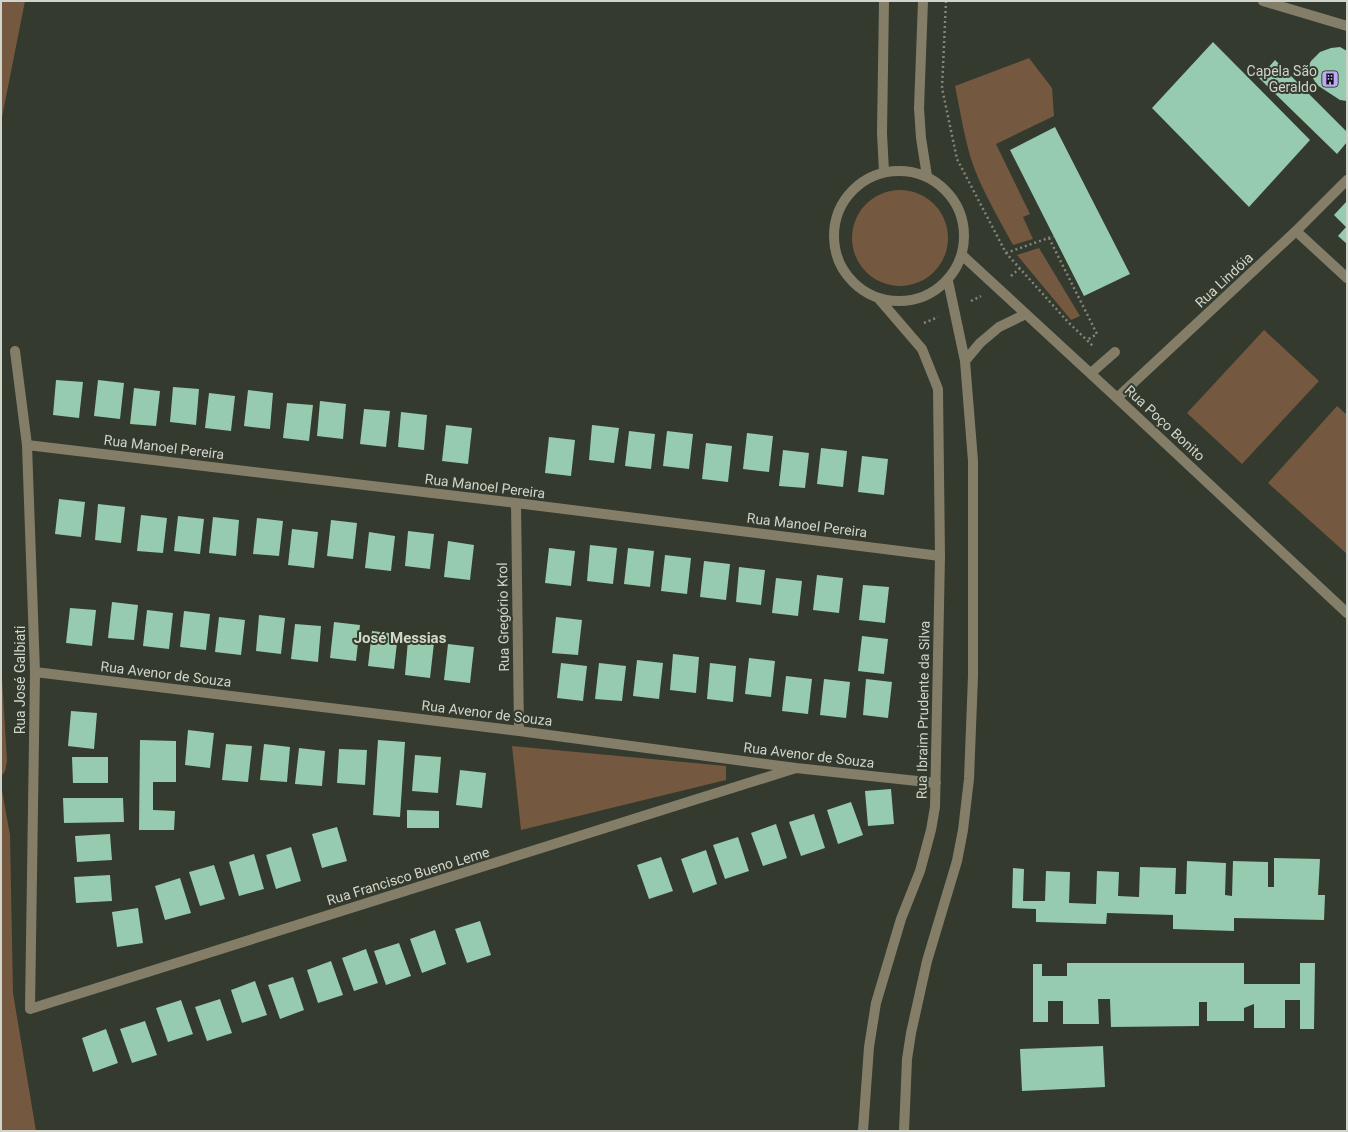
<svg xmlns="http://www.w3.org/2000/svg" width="1348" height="1132" font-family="Roboto,sans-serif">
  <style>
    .green { fill: #755840 }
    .building { fill: #96cbaf }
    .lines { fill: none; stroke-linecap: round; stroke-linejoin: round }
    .path { stroke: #82877c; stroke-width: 2.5; stroke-dasharray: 2 3; stroke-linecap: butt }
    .minor { stroke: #847e69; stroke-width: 10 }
    .labels { text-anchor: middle; stroke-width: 4; stroke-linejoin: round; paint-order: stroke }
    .poi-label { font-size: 14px; fill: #d0d4cb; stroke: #343a2d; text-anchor: end }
    .street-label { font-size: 14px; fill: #d0d4cb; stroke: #343a2d }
    .neighbourhood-label { font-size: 15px; font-weight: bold; fill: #d2dac9; stroke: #343a2d }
  </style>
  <rect width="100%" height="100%" fill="#343a2d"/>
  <!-- green -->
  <path class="green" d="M1 1H25L1 122Z
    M1029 58 1052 88 1054 116 996 144 1030 214 1023 217 1033 239 1013 245C998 217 981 189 971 159 964 135 960 110 955 86Z
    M852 238a48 48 0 1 1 96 0a48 48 0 1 1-96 0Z
    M1039 248 1080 316 1071 320 1017 255Z
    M1264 330 1319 381 1242 464 1187 413Z
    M1337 406 1347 415V554L1268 483Z
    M1 662 7 761 5 771 1 777Z
    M512 746 726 766V780L521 830Z
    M1 785 10 835 13 993 36 1131H1Z"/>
  <!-- building -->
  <path class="building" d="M1213 42 1310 140 1249 207 1152 108Z
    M1340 47 1347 51V101L1340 100 1317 85 1310 73 1309 65 1311 61 1320 52 1331 48Z
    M1275 60 1347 132V142L1337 154 1259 78Z
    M1055 127 1130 274 1084 296 1010 150Z
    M1347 201V244L1338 236 1346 227 1334 215Z
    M56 380 83 382 79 418 53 415Z
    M98 380 124 383 120 419 94 416Z
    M173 387 199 389 196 425 170 422Z
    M134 388 160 391 156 426 130 424Z
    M248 390 273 393 270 429 244 426Z
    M209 393 235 396 231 431 205 428Z
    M320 401 346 404 343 439 317 436Z
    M287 403 313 405 309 441 283 438Z
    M364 409 390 411 386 447 360 444Z
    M401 412 427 415 424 450 398 447Z
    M446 425 472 428 468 464 442 461Z
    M592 425 619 428 614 463 589 460Z
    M629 431 655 434 651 469 625 466Z
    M667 431 693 434 689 469 663 466Z
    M747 433 773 436 769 472 743 469Z
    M549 437 575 440 571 476 545 473Z
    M706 443 732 446 728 482 702 479Z
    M821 448 847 451 843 487 817 484Z
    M783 450 809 453 805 488 779 486Z
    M862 456 888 459 884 495 858 492Z
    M59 499 85 502 81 537 55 534Z
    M98 504 125 507 121 543 95 540Z
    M141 515 167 518 163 553 137 551Z
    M178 516 204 519 200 554 174 551Z
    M213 517 239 520 236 556 209 553Z
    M257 518 283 521 279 556 253 554Z
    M331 520 357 523 353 559 327 556Z
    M292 529 318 532 314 568 288 565Z
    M408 531 434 534 430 569 405 566Z
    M369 532 395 536 391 571 365 568Z
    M448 541 474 545 470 580 444 577Z
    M590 545 617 548 613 584 587 581Z
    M549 548 575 551 571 586 545 583Z
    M628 548 654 551 650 587 624 584Z
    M665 555 691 558 687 594 661 591Z
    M704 561 730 564 726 600 700 597Z
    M739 567 765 570 761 605 736 602Z
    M817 575 843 578 839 613 813 610Z
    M776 578 802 581 798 616 772 613Z
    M863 585 889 587 885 623 859 620Z
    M112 602 138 605 134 640 108 638Z
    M70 608 96 610 92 646 66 643Z
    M147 610 173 613 169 649 143 646Z
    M184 611 210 614 206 650 180 647Z
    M259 615 285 618 281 654 256 651Z
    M219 617 245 620 241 655 215 652Z
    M556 617 582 620 578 655 552 653Z
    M334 622 360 625 356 661 330 658Z
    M295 624 321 626 318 662 291 659Z
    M372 631 398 634 394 669 368 666Z
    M862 636 888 639 884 674 858 671Z
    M408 640 434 643 430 678 405 675Z
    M448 644 474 647 470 683 444 680Z
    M673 654 699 657 696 693 670 690Z
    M749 658 775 661 771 697 745 694Z
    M637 660 663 663 659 699 633 696Z
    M561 663 587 666 583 701 557 698Z
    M599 663 626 666 622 701 595 699Z
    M710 663 736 666 733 702 707 699Z
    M786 676 812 679 808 714 782 711Z
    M824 679 850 682 846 718 820 715Z
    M866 679 892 682 888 718 863 715Z
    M71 711 97 713 94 749 68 746Z
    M188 730 214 733 210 768 185 765Z
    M140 740 176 741V782H153V810L175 811 174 830H139Z
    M378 740 405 742 400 817 373 815Z
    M226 744 252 746 248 782 222 780Z
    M264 744 290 747 287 782 260 780Z
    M299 748 325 751 322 786 295 784Z
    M339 749 367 750 365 785 337 783Z
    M415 755 441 757 438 793 412 791Z
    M72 757H108V783H73Z
    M460 770 486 773 482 808 456 805Z
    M891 789 894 824 868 826 865 791Z
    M63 798H123L124 822 64 823Z
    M851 802 863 835 838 844 827 810Z
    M407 810 439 811V828H407Z
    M814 814 825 848 801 856 789 822Z
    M776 824 787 858 763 866 751 833Z
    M337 827 347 861 322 868 312 834Z
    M110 834 112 860 77 862 75 836Z
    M738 837 749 871 725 879 713 845Z
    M291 847 301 881 276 889 266 855Z
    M706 850 717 884 693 893 681 859Z
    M254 854 264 889 239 896 229 862Z
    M661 857 673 891 649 899 637 865Z
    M1274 858 1320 859 1318 895H1325L1324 920 1234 918V931L1173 929V915L1107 913 1106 924 1036 922V909L1012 908 1013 868 1024 869 1023 901H1045L1046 871 1070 872 1069 903 1096 904 1097 871 1119 872 1118 896 1139 897 1140 867 1176 868 1175 894H1186L1187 861 1226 863 1225 895 1232 896 1233 861 1268 862V887H1274Z
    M214 865 225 899 200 906 189 872Z
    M110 875 112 901 76 903 74 877Z
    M180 878 191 913 165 920 155 886Z
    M138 908 143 943 117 947 112 912Z
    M480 921 491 955 467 963 455 929Z
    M435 930 446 964 422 973 410 939Z
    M399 943 411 976 386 985 374 951Z
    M366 949 378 983 354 991 342 958Z
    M331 961 343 995 318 1003 307 970Z
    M1067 963H1244V984H1300V963H1315L1314 1029H1300V1000H1285V1028H1254V1004L1244 1008V1021H1207V1002H1199V1026L1111 1027 1110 999H1098L1099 1024H1063V1001H1048V1022H1033V964H1042V976H1067Z
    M293 977 304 1010 280 1019 268 985Z
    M255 981 267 1015 242 1023 231 990Z
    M220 999 232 1033 207 1041 195 1007Z
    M181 1000 193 1034 168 1042 156 1008Z
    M145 1021 157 1055 132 1063 120 1029Z
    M106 1029 118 1063 93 1072 82 1038Z
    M1103 1046 1105 1087 1022 1091 1020 1049Z"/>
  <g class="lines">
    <!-- path -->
    <path class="path" d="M946 1 942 88 957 159 1006 253 1068 322 1093 346
      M1049 238 1097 334 1087 340
      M1006 253 1054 236
      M1011 276 1020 268
      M971 301 981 296
      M924 323 938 317"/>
    <!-- minor -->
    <path class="minor" d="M923 1 919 108 921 138 927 176
      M1263 1 1347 26
      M834 236a65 65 0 1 1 130 0a65 65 0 1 1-130 0Z
      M884 172 882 133 884 1
      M1296 231 1347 278
      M962 255 1117 398 1347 613
      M15 351 27 445 35 672 30 1009 796 768
      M965 361 980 343 999 327 1026 314
      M1091 373 1115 352
      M1117 398 1296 231 1347 180
      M27 445 516 503 940 556
      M516 503 519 731
      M35 672 519 731 796 768 936 783
      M863 1131 869 1047 876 1003 901 919 920 871 931 830 935 807 940 556 938 389 922 349 879 299
      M904 1131 907 1059 911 1033 927 961 957 861 963 830 969 779 973 676V461L965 361 948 281"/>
  </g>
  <!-- icons -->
  <defs>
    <symbol id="building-square" viewBox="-11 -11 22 22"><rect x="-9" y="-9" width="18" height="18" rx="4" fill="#bcaaf6" stroke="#343a2d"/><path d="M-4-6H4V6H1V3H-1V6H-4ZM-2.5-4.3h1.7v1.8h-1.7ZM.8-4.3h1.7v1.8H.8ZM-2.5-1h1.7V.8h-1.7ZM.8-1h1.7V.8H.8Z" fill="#111"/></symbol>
  </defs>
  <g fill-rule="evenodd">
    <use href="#building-square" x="1320" y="69" width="20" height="20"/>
  </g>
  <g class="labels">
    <!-- poi labels -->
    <g class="poi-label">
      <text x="1317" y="76">Capela São<tspan x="1317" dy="16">Geraldo</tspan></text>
    </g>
    <!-- street labels -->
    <g class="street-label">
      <text transform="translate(1224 280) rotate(-43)" y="5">Rua Lindóia</text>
      <text transform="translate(1165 423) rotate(43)" y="5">Rua Poço Bonito</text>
      <text transform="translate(164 447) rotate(7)" y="5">Rua Manoel Pereira</text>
      <text transform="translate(485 486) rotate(7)" y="5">Rua Manoel Pereira</text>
      <text transform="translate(807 525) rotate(7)" y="5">Rua Manoel Pereira</text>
      <text transform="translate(503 617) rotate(-91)" y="5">Rua Gregório Krol</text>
      <text transform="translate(166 674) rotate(7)" y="5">Rua Avenor de Souza</text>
      <text transform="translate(20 680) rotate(-90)" y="5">Rua José Galbiati</text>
      <text transform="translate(923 710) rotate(-89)" y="5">Rua Ibraim Prudente da Silva</text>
      <text transform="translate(487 713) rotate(7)" y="5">Rua Avenor de Souza</text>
      <text transform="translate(809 755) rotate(7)" y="5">Rua Avenor de Souza</text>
      <text transform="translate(408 876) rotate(-17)" y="5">Rua Francisco Bueno Leme</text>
    </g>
    <!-- neighbourhood labels -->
    <g class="neighbourhood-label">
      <text x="400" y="643">José Messias</text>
    </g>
  </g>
  <!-- border -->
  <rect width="1348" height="1132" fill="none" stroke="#d0d4cb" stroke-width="4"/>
</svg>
